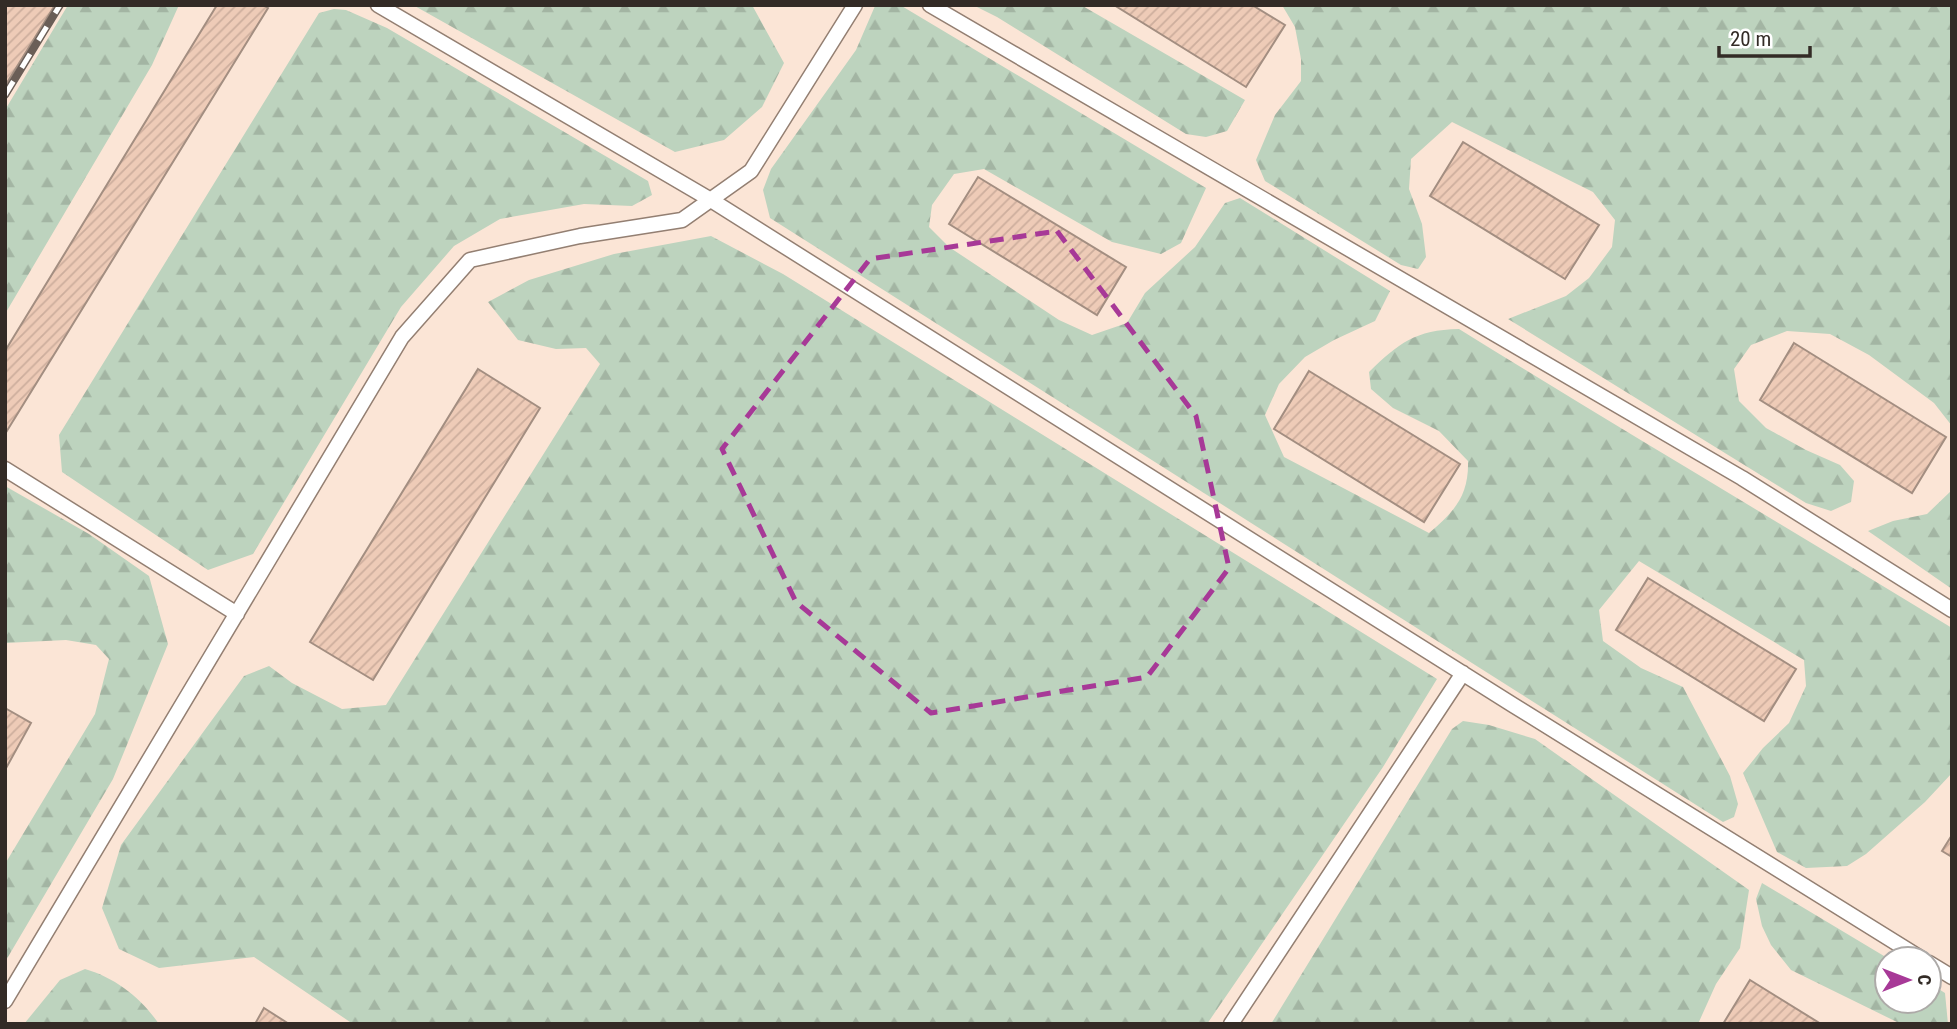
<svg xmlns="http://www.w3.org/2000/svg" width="1957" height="1029" font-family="'Roboto Condensed',sans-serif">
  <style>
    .forest { fill: url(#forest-firs) }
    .building { fill: url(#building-hatch); stroke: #a38e81; stroke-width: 2 }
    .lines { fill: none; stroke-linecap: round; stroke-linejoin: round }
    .lane-casing { stroke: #937f72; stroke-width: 17 }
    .lane { stroke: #fff; stroke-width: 14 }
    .rail-casing { stroke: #6a5e57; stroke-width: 8 }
    .rail { stroke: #fff; stroke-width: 5; stroke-dasharray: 16; stroke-linecap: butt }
    .marked { fill: none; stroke: #a73997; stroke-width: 5; stroke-dasharray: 14 9; stroke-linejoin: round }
  </style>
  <defs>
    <pattern id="forest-firs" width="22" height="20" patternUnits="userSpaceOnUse" patternTransform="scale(1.75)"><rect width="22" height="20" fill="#bdd3be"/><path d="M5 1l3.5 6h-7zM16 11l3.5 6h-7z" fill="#a3b5a3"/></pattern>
    <pattern id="building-hatch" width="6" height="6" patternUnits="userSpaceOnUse" patternTransform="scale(1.75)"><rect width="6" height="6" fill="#eecbb7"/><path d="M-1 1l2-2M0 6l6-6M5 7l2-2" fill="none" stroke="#cdae9d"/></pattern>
  </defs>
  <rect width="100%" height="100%" fill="#fbe5d6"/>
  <!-- forest -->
  <path class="forest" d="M68 5H179L152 65 5 314V110Z
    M413 5H752L784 63 762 107 724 140 675 152Z
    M900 5 1206 188 1181 243 1161 254 1112 242 984 169 954 174 932 205 929 227 949 247 1059 320 1092 335 1127 323 1145 293 1195 247 1225 203 1240 198 1390 291 1375 321 1334 340 1305 357 1279 384 1265 415 1284 457 1429 533C1454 512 1469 496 1468 461L1439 431 1393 408 1371 389 1369 372C1399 343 1415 330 1459 329 1622 430 1788 528 1952 628V773L1925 802 1866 854 1847 866 1806 868 1777 852 1743 773 1763 748 1789 723 1806 686 1804 660 1639 561 1599 610 1603 641 1641 668 1683 687 1730 776 1738 804 1734 817 1723 822 770 218 763 190 771 169 856 50 875 6Z
    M973 5H1081L1245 100 1227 131 1206 137 1186 134 997 17Z
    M1282 5H1952V426L1934 403 1869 355 1830 334 1787 331 1751 345 1734 369 1739 401 1766 428 1806 450 1840 465 1854 481 1851 502 1831 511 1806 503 1508 319 1566 296 1589 278 1612 247 1615 220 1593 192 1452 122 1411 159 1409 189 1422 224 1426 257 1418 269 1401 265 1265 181 1256 160 1275 115 1301 81V59L1295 27Z
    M334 9 346 10 387 28 648 181 652 195 632 206 584 204 500 219 454 246 401 307 253 554 208 570 62 472 59 435 319 13Z
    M711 236 783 274 1437 679 1383 767 1207 1024H353L254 957 159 968 119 949 102 908 121 845 244 676 269 666 292 683 342 709 386 705 600 364 586 348 556 349 518 340 488 302 529 280 614 254Z
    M5 486 89 534 149 576 168 644 113 779 5 962V864L95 714 109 659 96 645 66 640 5 643Z
    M1952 490V589L1868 531 1893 521 1927 514Z
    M1463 721 1489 725 1535 739 1749 890 1740 948 1716 984 1698 1024H1271L1452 729Z
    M1762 883 1889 959 1887 1001H1929V983L1945 993 1948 1024H1901L1791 970 1771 945 1762 926 1756 899Z
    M85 969C116 978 141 998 159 1024H24L60 980Z"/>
  <!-- building -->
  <path class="building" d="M5 5H55L5 86Z
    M217 5H263L268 8 5 434V351Z
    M1114 5H1252L1285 25 1246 87Z
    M1463 142 1599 225 1565 279 1430 196Z
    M978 177 1126 267 1097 315 949 224Z
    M1794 343 1946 437 1912 493 1760 400Z
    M478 369 540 408 373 680 310 642Z
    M1309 371 1460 464 1424 522 1274 429Z
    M1648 578 1796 669 1764 721 1616 630Z
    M5 708 31 723 5 770Z
    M1952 835V857L1942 851Z
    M1750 980 1821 1024H1723Z
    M264 1008 289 1024H255Z"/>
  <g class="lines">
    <defs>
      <path id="lane" d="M378 5 711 200 1513 705 1922 959
        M930 5 1742 478 1952 610
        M5 469 237 614
        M1929 963 1952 977
        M5 1001 402 337 470 260 580 236 682 220 751 171 855 5
        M1231 1024 1463 673"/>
    </defs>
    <!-- lane casing -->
    <use href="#lane" class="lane-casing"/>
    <!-- lane -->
    <use href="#lane" class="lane"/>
    <defs>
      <path id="rail" d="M5 95 60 5"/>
    </defs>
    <!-- rail casing -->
    <use href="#rail" class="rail-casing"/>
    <!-- rail -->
    <use href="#rail" class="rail"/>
  </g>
  <!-- marked area -->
  <path class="marked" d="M1057 231 1196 416 1229 568 1147 677 931 713 796 602 722 449 870 259Z"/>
  <!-- border -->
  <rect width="1957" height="1029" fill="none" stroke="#332b26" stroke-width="14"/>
  <!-- north arrow -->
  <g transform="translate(1908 980) rotate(90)"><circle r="33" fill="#ffffff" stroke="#adaaa8" stroke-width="2"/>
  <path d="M0-5L12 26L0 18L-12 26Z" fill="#a73997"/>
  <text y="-10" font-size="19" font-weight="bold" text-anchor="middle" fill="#332b26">С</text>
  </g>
  <!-- scale -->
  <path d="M1719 46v10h91v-10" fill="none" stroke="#332b26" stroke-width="3.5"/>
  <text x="1730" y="46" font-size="21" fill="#332b26" stroke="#ffffff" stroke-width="5" paint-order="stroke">20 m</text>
</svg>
